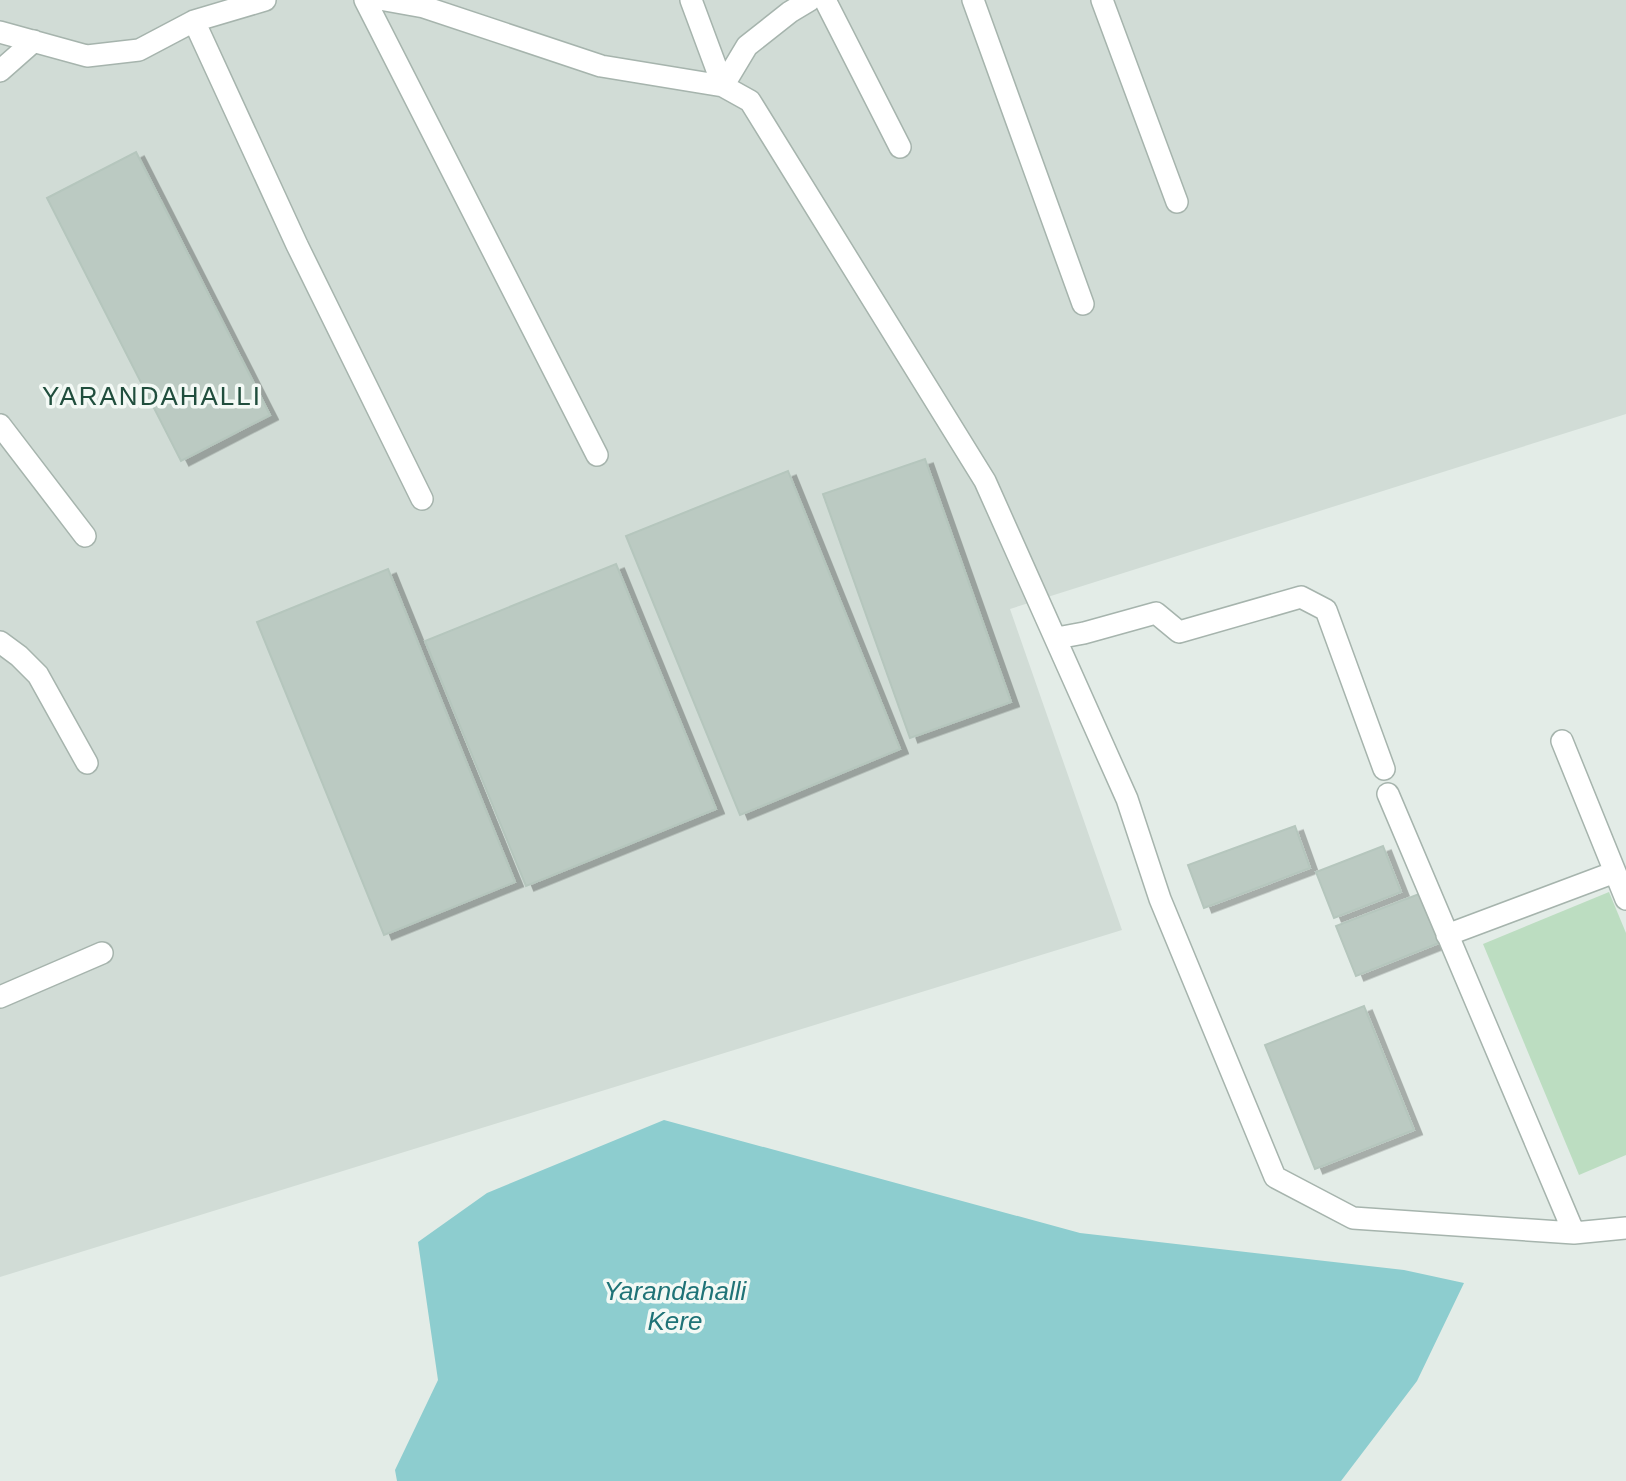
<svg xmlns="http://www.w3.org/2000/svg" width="1626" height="1481" font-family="Arial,sans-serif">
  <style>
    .built { fill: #d1dcd6 }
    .green { fill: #bcddc1 }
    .water { fill: #8dcdcf }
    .building { fill: #bbcac2; stroke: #b5c6bd; stroke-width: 2; filter: url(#shadow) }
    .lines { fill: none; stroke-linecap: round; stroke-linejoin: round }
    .minor-casing { stroke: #a6b4ad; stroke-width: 24 }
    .minor { stroke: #fff; stroke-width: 21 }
    .labels { text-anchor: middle; stroke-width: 7; stroke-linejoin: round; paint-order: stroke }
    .neighbourhood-label { font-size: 26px; letter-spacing: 2px; fill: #204e3d; stroke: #f3f9f5 }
    .water-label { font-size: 26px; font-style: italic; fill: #1f7377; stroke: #f3f9f5 }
  </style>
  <defs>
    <filter id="shadow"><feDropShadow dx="8" dy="4.5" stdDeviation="0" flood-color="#0004"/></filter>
  </defs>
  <rect width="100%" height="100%" fill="#e3ece7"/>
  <!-- built -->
  <path class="built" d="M0 0H1626V414L1010 609 1122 930 0 1277Z"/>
  <!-- green -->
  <path class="green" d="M1609 892 1626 933V1155L1579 1175 1483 944Z"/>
  <!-- water -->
  <path class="water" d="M664 1120 1080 1233 1404 1270 1464 1283 1417 1381 1341 1481H397L395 1470 438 1380 418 1242 487 1193Z"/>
  <!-- building -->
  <path class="building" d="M136 152 270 415 181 461 47 198Z
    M925 459 1011 702 910 738 823 494Z
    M788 471 900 749 740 815 626 536Z
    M616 564 716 809 526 886 425 641Z
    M388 569 515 882 384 935 257 622Z
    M1295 826 1310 868 1204 908 1188 865Z
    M1383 846 1401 892 1334 918 1316 872Z
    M1419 894 1439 943 1356 976 1336 926Z
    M1364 1006 1414 1130 1315 1169 1265 1045Z"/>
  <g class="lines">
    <defs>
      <path id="minor" d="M365 0 597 455
        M385 0 424 7 601 66 723 86 750 101 985 481 1127 799 1160 899 1275 1177 1353 1218 1574 1233 1626 1228
        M691 0 723 86
        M825 0 900 147
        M973 0 1083 304
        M1102 0 1177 202
        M194 21 297 245 422 499
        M0 32 87 56 139 50 194 21 265 0
        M0 71 34 41
        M723 86 747 46 790 12 810 0
        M0 425 85 536
        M1057 638 1084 633 1156 613 1179 632 1301 597 1326 610 1384 769
        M0 642 19 656 38 675 87 763
        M1562 741 1626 899
        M1388 794 1574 1233
        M1447 935 1615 872
        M0 997 102 953"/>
    </defs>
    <!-- minor casing -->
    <use href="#minor" class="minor-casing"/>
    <!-- minor -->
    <use href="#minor" class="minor"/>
  </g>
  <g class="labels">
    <!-- neighbourhood labels -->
    <g class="neighbourhood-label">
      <text x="152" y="405">YARANDAHALLI</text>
    </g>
    <!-- water labels -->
    <g class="water-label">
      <text x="675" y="1300">Yarandahalli<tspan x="675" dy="30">Kere</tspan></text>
    </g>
  </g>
</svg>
